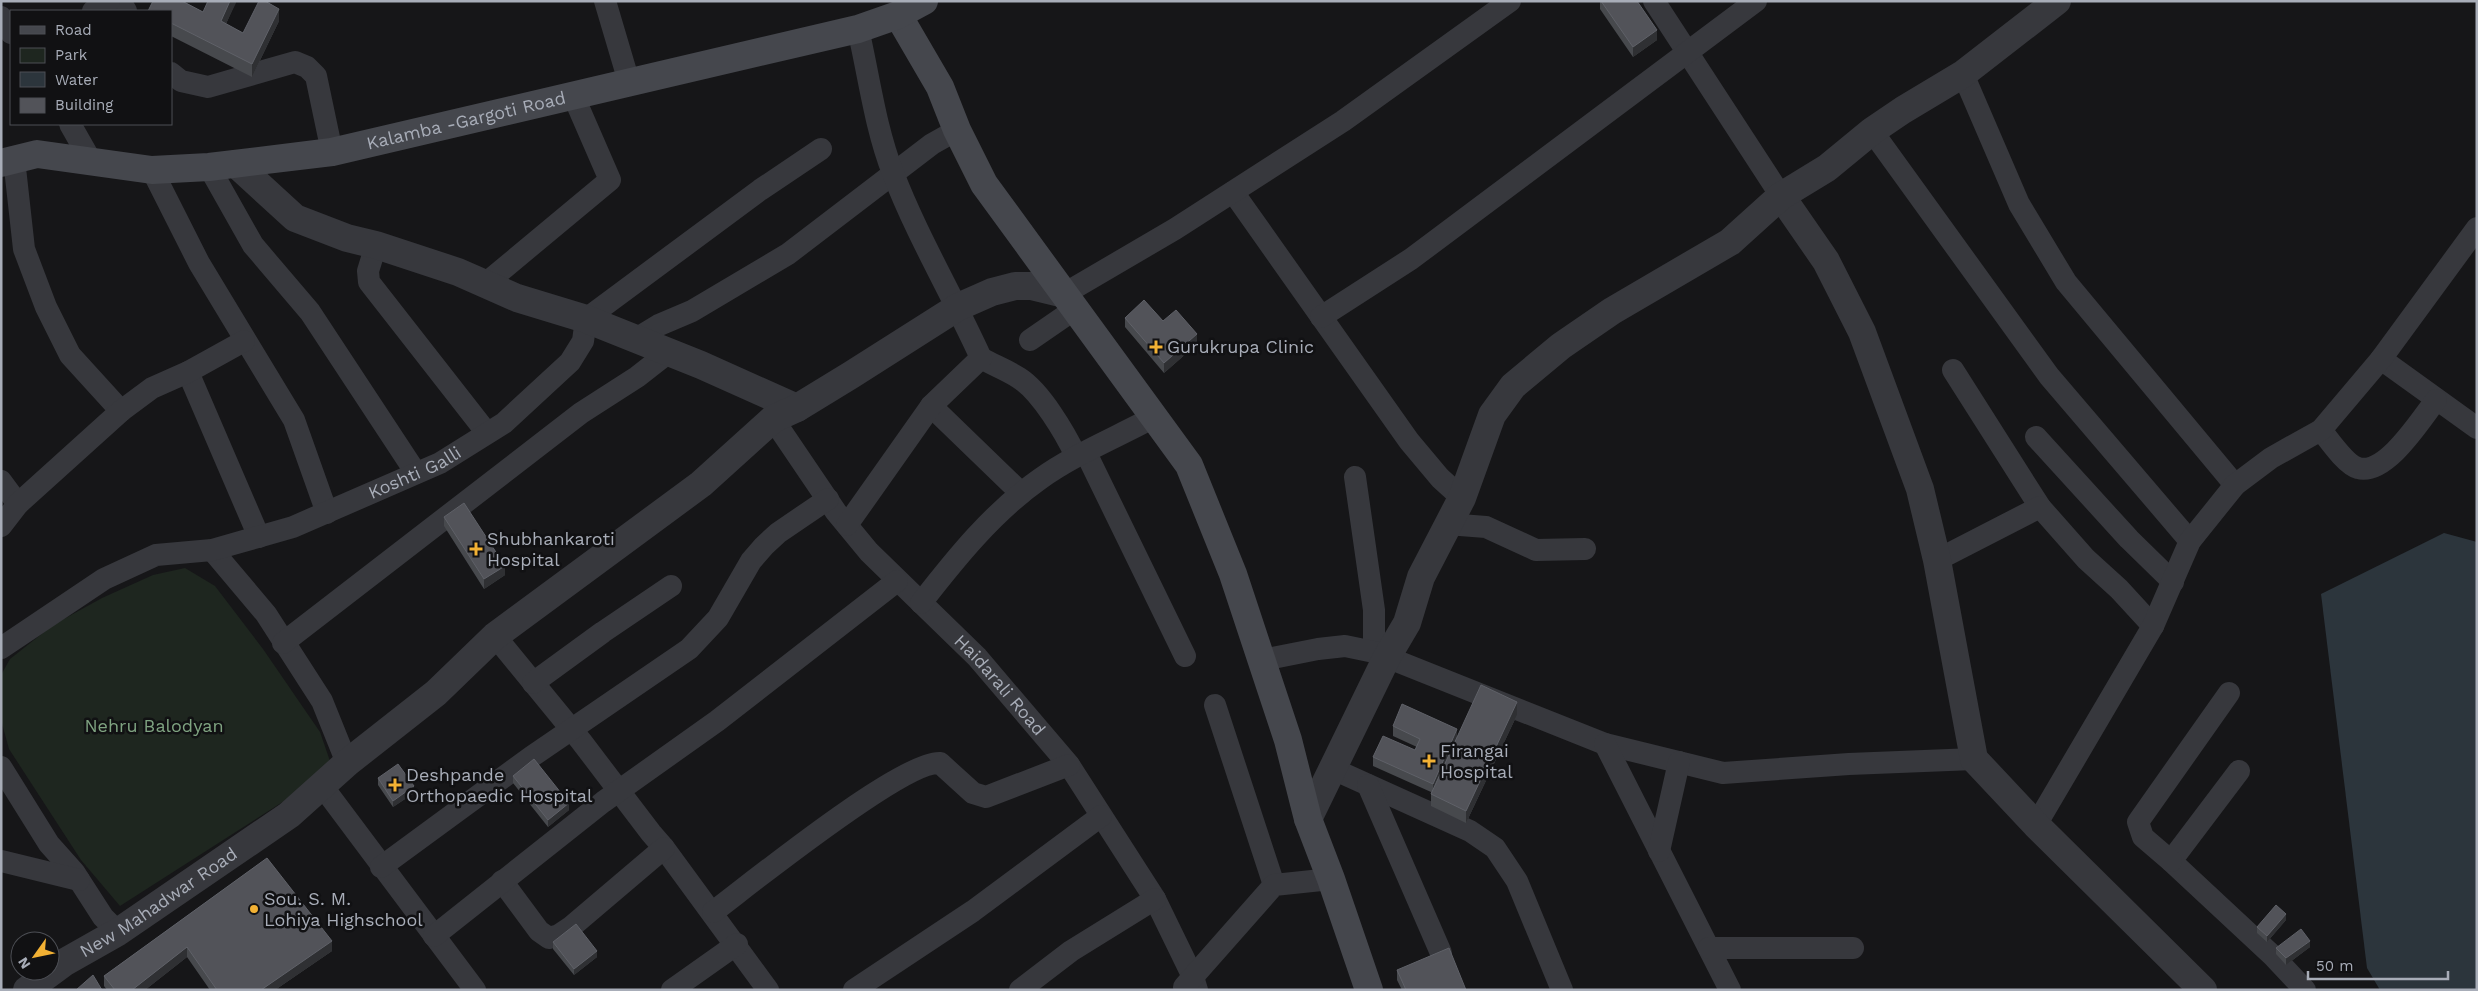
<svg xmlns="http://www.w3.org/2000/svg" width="2478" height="991" font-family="'Work Sans',sans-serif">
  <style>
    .green { fill: #1e261f }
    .water { fill: #2c353c }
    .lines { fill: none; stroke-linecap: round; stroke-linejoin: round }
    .minor { stroke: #37383d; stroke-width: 22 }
    .tertiary { stroke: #37383d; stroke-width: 28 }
    .secondary { stroke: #45474d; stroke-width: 28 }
    .wall { fill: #47494d }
    .shaded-wall { fill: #2f3033 }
    .building { fill: #525359; stroke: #5f6168 }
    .poi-dot { fill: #f2b134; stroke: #111113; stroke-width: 2 }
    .labels { text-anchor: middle; stroke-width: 5; stroke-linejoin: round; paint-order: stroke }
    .street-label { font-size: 18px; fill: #a8adb8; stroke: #111113 }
    .poi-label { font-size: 18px; fill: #a8adb8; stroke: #111113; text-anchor: start }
    .park-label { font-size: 18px; fill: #7fa381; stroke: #111113 }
  </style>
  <rect width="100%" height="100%" fill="#161618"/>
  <!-- green -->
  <path class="green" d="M185 568 215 586 263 649 320 732 331 764 284 801 120 906 81 860 9 749 1 720V675L10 659 53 625 102 598 153 575Z"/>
  <!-- water -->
  <path class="water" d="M2444 533 2477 542V990H2380L2367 968 2321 594Z"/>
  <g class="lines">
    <!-- minor -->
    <g class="minor">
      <path d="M120 1 126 11"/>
      <path d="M605 1 629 82"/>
      <path d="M1654 1 1781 196"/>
      <path d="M93 11 109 1"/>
      <path d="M1 17 11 33"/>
      <path d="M171 73 181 81 208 87 295 62 307 67 316 76 332 152"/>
      <path d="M1963 74 2019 204 2066 282 2235 485"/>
      <path d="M70 124 91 161"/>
      <path d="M1872 131 2049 376 2190 541"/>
      <path d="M14 159 24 249 46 307 70 355 121 411"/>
      <path d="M209 167 253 245 310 312 416 473"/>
      <path d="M152 170 199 263 294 420 327 513"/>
      <path d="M1233 192 1409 441 1440 478 1462 498"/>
      <path d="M376 245 368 271 369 282 487 433"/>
      <path d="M485 284 610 180 573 95"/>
      <path d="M1064 294 1175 229 1343 121 1510 1"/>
      <path d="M1321 317 1411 259 1756 1"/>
      <path d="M636 339 659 325 692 311 788 254 932 144 957 130"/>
      <path d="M1030 340 1075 309"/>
      <path d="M981 358C993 365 1007 370 1019 378 1041 392 1065 433 1076 456"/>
      <path d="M2381 359 2477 428"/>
      <path d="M1953 370 2040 507"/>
      <path d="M188 372 259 537"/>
      <path d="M931 406 1021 493"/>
      <path id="s1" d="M773 419 836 512 869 552 977 657 1069 765 1155 899 1193 977 1197 990"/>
      <path d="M2321 430C2329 440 2346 465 2358 468 2386 476 2421 419 2436 400"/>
      <path d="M2036 437 2129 539 2173 582"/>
      <path d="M1086 453 1185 656"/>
      <path d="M1355 477 1374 610V652"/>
      <path d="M1 481 18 504"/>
      <path d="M1447 524 1486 527 1536 550 1585 549"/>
      <path d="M847 525 931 406 981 358C953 296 917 236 893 173 875 127 869 76 858 29"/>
      <path d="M1 526 18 504 121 411 152 388 188 372 244 341"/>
      <path d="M212 550 266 614 322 701 347 763"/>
      <path d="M1937 560 2040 507 2086 559 2119 589 2153 626"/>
      <path d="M921 603C956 558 993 512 1040 479 1073 455 1117 437 1154 417"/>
      <path d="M495 636 581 741 651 833 664 848 768 990"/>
      <path d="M283 643 581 413 637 377 669 352"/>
      <path id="s2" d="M1 648 104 579 156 555 212 550 293 527 440 463 504 423 570 362 583 341 586 319 760 190 821 149"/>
      <path d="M1262 660 1318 649 1345 646 1374 652 1605 744 1723 773 1849 764 1974 759"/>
      <path d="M533 683 603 632 671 586"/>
      <path d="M1215 705 1274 885"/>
      <path d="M1605 744 1730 990"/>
      <path d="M1 767 49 844 74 872 103 917 118 932"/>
      <path d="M1333 769 1470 831 1495 848 1517 881 1562 990"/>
      <path d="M2239 771 2171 861 2273 956 2305 990"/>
      <path d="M1368 785 1441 953"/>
      <path d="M323 787 475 990"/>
      <path d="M2036 825 2153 626 2190 541 2235 485 2271 458 2321 430 2381 359 2477 228"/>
      <path d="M1659 851 1679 762"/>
      <path d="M1 861 79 880"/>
      <path d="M2171 861 2143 837 2138 822 2229 693"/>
      <path d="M381 867 531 757 689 649 718 618 751 561 764 546 778 533 828 499"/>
      <path d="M502 881 539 931 549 938 559 935 571 927 664 848"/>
      <path d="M713 912C749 885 903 760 940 763L973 793 986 797 1069 765"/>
      <path d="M434 936 603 802 717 721 897 581"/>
      <path d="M1709 948H1853"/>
      <path d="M1184 987 1274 885 1331 879"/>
      <path d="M672 990 737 944"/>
      <path d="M854 990 973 911 1101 816"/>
      <path d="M1020 990 1071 951 1155 899"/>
    </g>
    <!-- tertiary -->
    <g class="tertiary">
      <path d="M236 164 295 218 347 238 376 245 458 272 517 298 586 319 701 365 797 408"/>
      <path d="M1781 196 1826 261 1862 332 1920 489 1937 560 1974 759 2036 825 2203 990"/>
      <path d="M1308 819 1387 657 1407 623 1421 577 1462 498 1492 415 1513 386 1561 346 1612 311 1730 242 1781 196 1827 168 1872 131 1903 110 1963 74 2057 1"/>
      <path id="s3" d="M27 990 65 962 118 932 289 815 347 763 436 693 495 636 701 484 773 419 797 408 851 375 958 307 992 292 1015 286H1031L1064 294"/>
    </g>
    <!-- secondary -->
    <g class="secondary">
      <path d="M898 15 940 87 957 130 984 184 1189 465 1233 574 1288 740 1308 819 1331 879 1369 990"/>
      <path id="s4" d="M1 163 37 154 152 170 209 167 332 152 858 29 898 15 924 1"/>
    </g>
  </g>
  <!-- wall -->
  <path class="wall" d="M153 1H184V2L203 12 236 1 226 24 243 33 279 21 252 77 171 36V11Z
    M1600 1H1637L1657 40 1633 57 1600 9Z
    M1125 318 1163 321 1197 344 1164 373 1125 327Z
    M444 517 505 575 484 589 444 526Z
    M1517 715 1466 823 1431 806V792L1373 766V757L1415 750 1417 747 1393 736V726L1457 737Z
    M513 776 569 810 548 827 513 783Z
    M378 778 414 793 393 807 378 785Z
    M267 858 332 951 275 990H210L187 957 145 990H107L104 986V976Z
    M2286 920 2267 942 2257 933V927Z
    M553 942 597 957 574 975 553 949Z
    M2310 947 2286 965 2276 954V948Z
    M1397 970 1466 990H1402L1397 980Z"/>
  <!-- shaded-wall -->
  <path class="shaded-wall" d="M230 1H236V3L221 34V21Z
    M279 9V21L252 77V64Z
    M1657 30V40L1633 57V47Z
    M1197 334V344L1164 373V363Z
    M505 566V575L484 589V579Z
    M1517 702V715L1466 823V811Z
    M1457 729V739L1433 793V784Z
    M414 786V793L393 807V801Z
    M569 803V810L548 827V820Z
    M2286 914V920L2267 942V936Z
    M332 941V951L275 990H261Z
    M2310 941V947L2286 965V958Z
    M187 947V957L145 990H132Z
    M597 951V957L574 975V969Z"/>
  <!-- building -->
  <path class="building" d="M153 1H182L203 12 208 1H230L221 21 243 33 259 1H265L279 9 252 64 171 23V11H148Z
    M1601 1H1637L1657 30 1633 47Z
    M1144 300 1163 321 1176 310 1197 334 1164 363 1125 318Z
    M464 503 505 566 484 579 444 517Z
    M1481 685 1517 702 1466 811 1431 794Z
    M1402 704 1457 729 1433 784 1373 757 1383 736 1415 750 1420 739 1393 726Z
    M534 759 569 803 548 820 513 776Z
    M398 764 414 786 393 801 378 778Z
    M267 858 332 941 261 990H217L187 947 132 990H115L104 976Z
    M2276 905 2286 914 2267 936 2257 927Z
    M576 924 597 951 574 969 553 942Z
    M2301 929 2310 941 2286 958 2276 948Z
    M1449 948 1466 990H1406L1397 970Z
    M93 975 102 990H76Z"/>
  <!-- markers -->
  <g class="poi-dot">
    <path d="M1153.5 339.5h5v5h5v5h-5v5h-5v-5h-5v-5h5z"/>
    <path d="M473.5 541.5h5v5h5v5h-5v5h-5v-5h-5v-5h5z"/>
    <path d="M1426.5 753.5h5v5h5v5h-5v5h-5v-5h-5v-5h5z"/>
    <path d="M392.5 777.5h5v5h5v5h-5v5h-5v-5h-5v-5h5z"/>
    <circle cx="254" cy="909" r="5"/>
  </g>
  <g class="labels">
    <!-- street labels -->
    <g class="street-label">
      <text dy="6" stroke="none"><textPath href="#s4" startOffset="472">Kalamba -Gargoti Road</textPath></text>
      <text dy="6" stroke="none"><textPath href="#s2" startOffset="455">Koshti Galli</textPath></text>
      <text dy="6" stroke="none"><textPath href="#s1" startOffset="351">Haidarali Road</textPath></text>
      <text dy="6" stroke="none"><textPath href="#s3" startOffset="158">New Mahadwar Road</textPath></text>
    </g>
    <!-- poi labels -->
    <g class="poi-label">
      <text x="1167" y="353">Gurukrupa Clinic</text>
      <text x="487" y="545">Shubhankaroti<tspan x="487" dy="21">Hospital</tspan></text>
      <text x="1440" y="757">Firangai<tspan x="1440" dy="21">Hospital</tspan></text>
      <text x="406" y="781">Deshpande<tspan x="406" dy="21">Orthopaedic Hospital</tspan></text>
      <text x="264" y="905">Sou. S. M.<tspan x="264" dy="21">Lohiya Highschool</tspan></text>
    </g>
    <!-- park labels -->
    <g class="park-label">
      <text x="154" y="732">Nehru Balodyan</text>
    </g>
  </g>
  <!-- border -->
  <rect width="2478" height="991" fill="none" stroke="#a8adb8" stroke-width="5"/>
  <!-- legend -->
  <rect x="10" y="10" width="162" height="115" fill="#111113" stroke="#4d4f55"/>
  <rect x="20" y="26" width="25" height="8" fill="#45474d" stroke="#4d4f55"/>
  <text x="55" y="35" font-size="15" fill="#a8adb8">Road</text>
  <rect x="20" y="48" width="25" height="15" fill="#1e261f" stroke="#4d4f55"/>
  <text x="55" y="60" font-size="15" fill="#a8adb8">Park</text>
  <rect x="20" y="72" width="25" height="15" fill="#2c353c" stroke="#4d4f55"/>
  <text x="55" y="85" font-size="15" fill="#a8adb8">Water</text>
  <rect x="20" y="98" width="25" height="15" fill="#525359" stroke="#4d4f55"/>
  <text x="55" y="110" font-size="15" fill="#a8adb8">Building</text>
  <!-- north arrow -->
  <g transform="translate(35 956) rotate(237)"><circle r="24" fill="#111113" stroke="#4d4f55"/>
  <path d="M0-4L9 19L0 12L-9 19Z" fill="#f2b134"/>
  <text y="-8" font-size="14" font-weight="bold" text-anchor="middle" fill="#a8adb8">N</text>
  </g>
  <!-- scale -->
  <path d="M2308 971v8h140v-8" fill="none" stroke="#a8adb8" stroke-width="2.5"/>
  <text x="2316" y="971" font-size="15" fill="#a8adb8" stroke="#111113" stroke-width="4" paint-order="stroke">50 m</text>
</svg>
